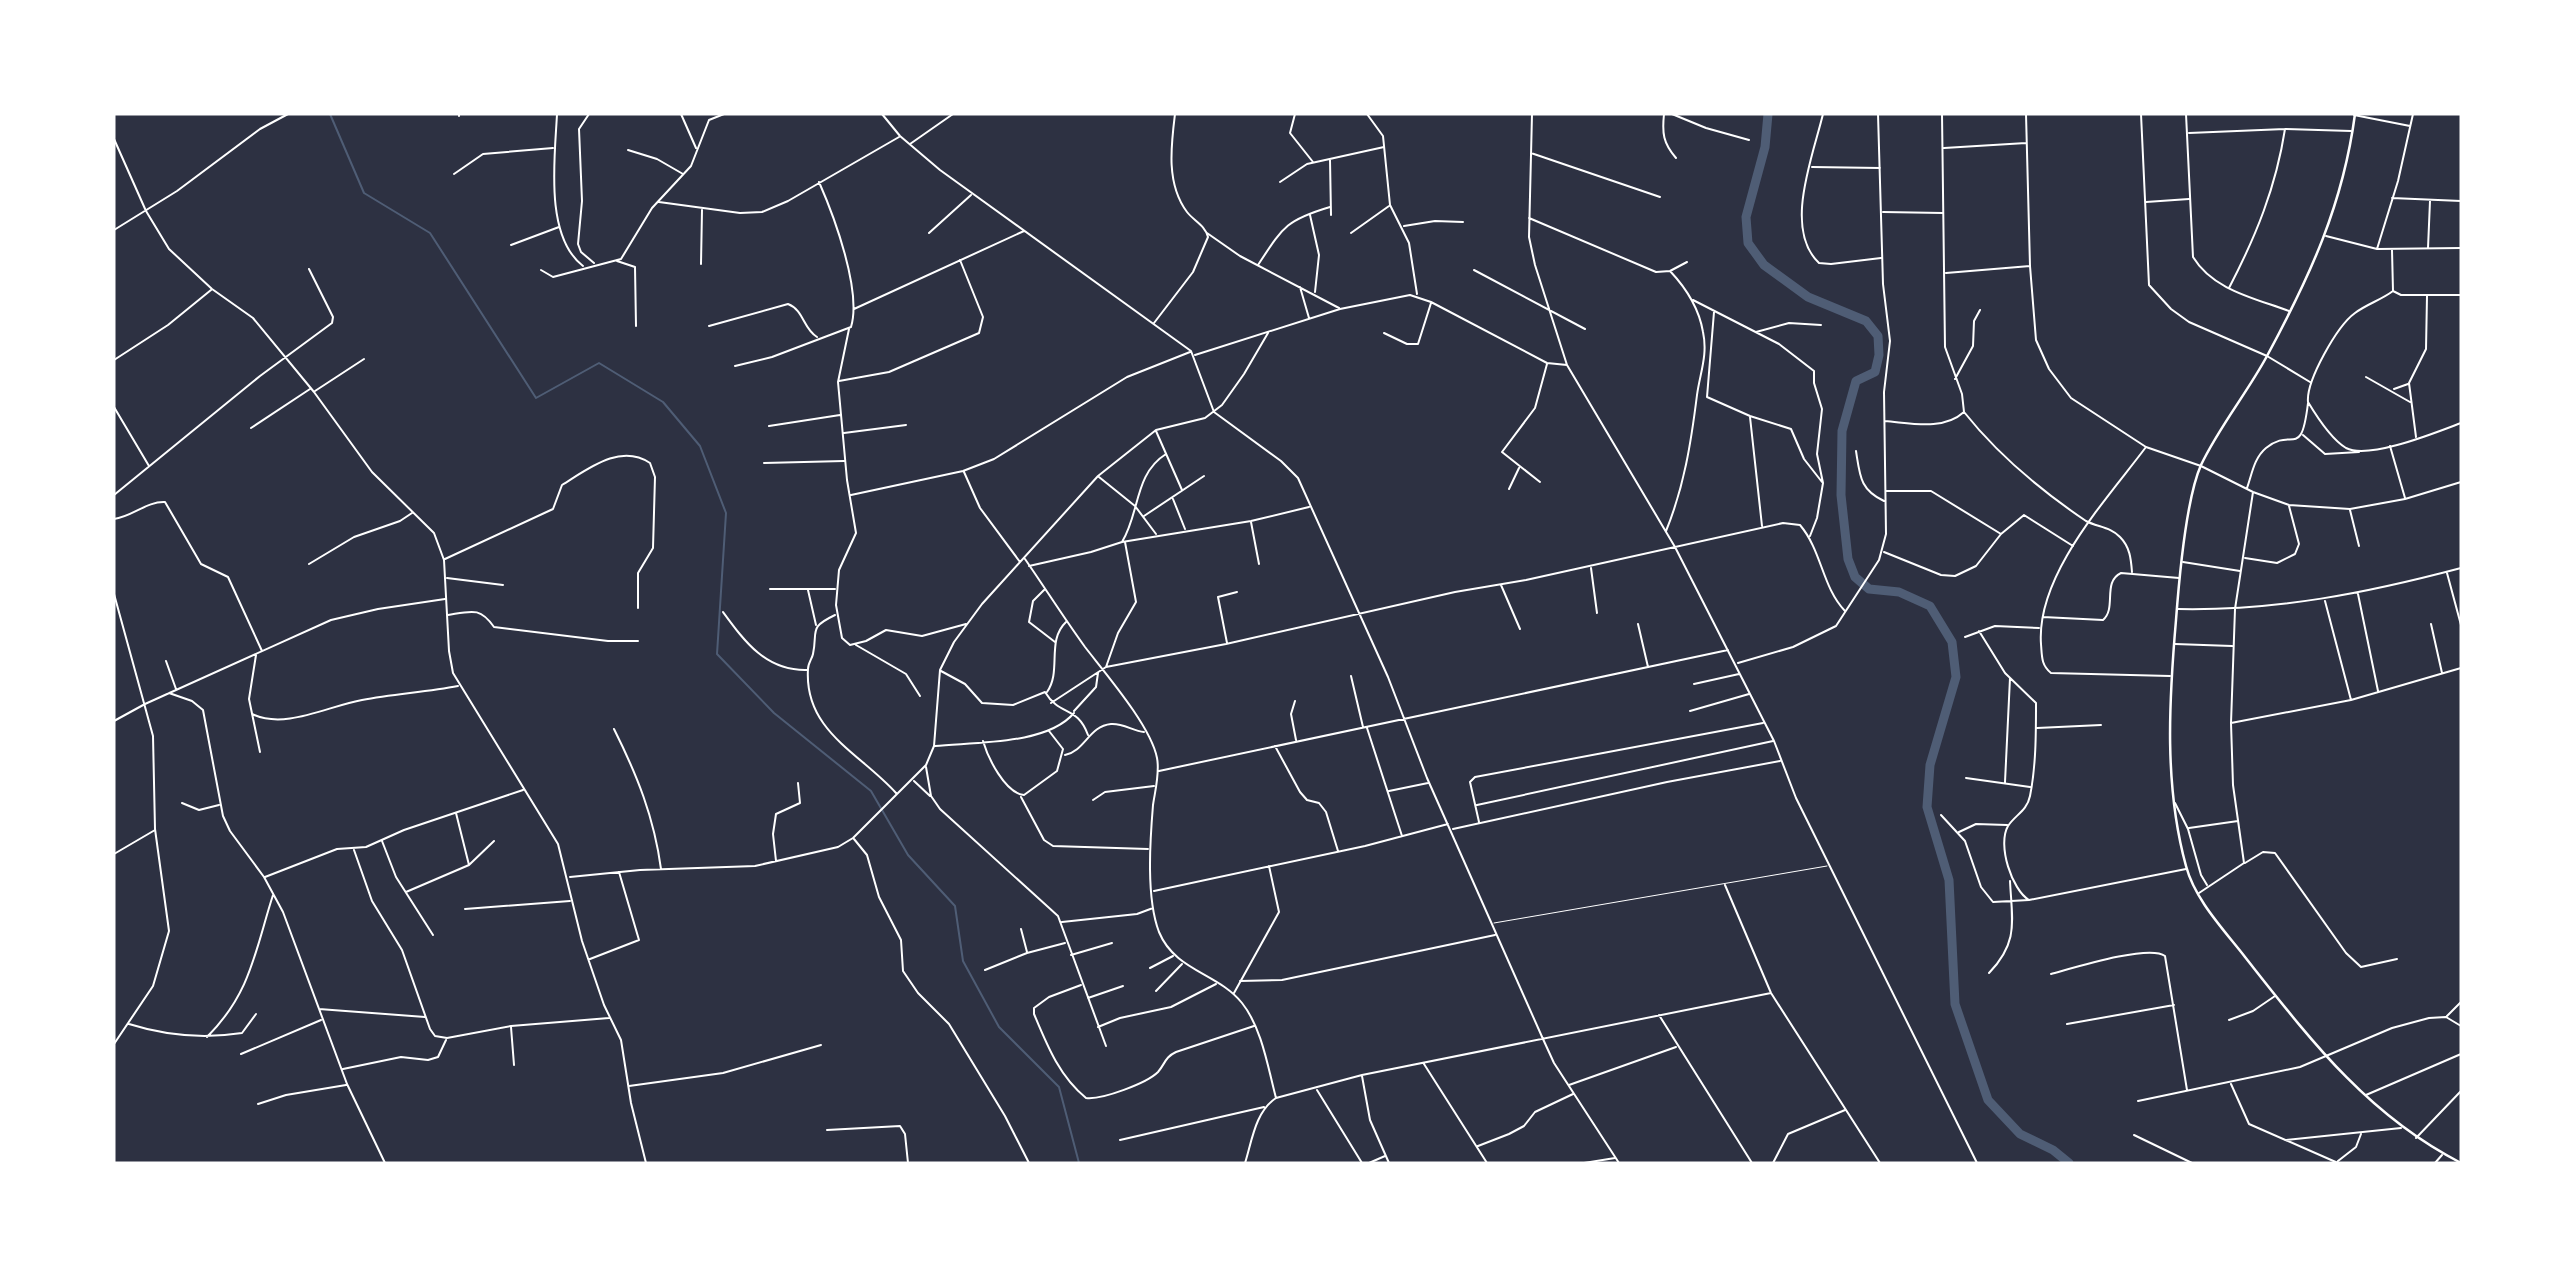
<svg xmlns="http://www.w3.org/2000/svg" width="2575" height="1277" font-family="Inter,sans-serif">
  <style>
    .lines { fill: none; stroke-linecap: round; stroke-linejoin: round }
    .stream { stroke: #4f5d75; stroke-width: 2 }
    .river { stroke: #4f5d75; stroke-width: 9 }
    .service { stroke: #fff; stroke-width: 1 }
    .minor { stroke: #fff; stroke-width: 2 }
    .tertiary { stroke: #fff; stroke-width: 2.5 }
  </style>
  <rect width="100%" height="100%" fill="#2d3142"/>
  <g class="lines">
    <!-- stream -->
    <path class="stream" d="M330 114 364 193 430 233 536 398 599 363 663 402 700 446 726 513 717 654 774 713 871 791 908 855 955 906 963 961 999 1027 1059 1087 1079 1163"/>
    <!-- river -->
    <path class="river" d="M1768 114 1765 147 1746 217 1748 243 1764 265 1808 297 1866 321 1878 336 1879 355 1875 372 1856 381 1842 431 1841 495 1848 559 1855 577 1869 589 1899 592 1930 606 1952 642 1956 677 1930 765 1927 807 1949 880 1955 1004 1988 1100 2020 1134 2053 1150 2069 1163"/>
    <!-- service -->
    <path class="service" d="M1494 923 1827 866"/>
    <!-- minor -->
    <path class="minor" d="M459 114V116
      M557 114C555 156 544 236 583 266
      M589 114 579 129 582 201 578 244 581 252 594 263
      M681 114 696 148
      M882 114 900 136 940 170 1191 351 1214 412 1281 461 1298 478 1388 677 1427 778 1543 1039 1554 1063 1619 1163
      M1295 114 1290 133 1313 162
      M1367 114 1383 136 1390 205 1409 243 1417 294
      M1532 114 1529 237 1535 265 1567 365 1675 547 1774 741 1796 798 1977 1163
      M1664 114C1662 133 1663 143 1676 158
      M1672 114 1706 128 1749 140
      M1823 114C1813 156 1783 229 1819 263L1831 264 1881 258
      M2026 114 2030 266 2036 340 2049 369 2071 398 2146 447 2201 466 2253 492 2289 505 2350 509 2405 499 2461 482
      M2141 114 2149 285 2171 309 2189 322 2267 356 2310 382
      M2186 114 2193 257C2213 290 2254 298 2289 311
      M2354 115 2410 126
      M2189 133 2285 129 2351 131
      M114 139 146 211 169 249 212 289 253 318 314 392 372 472 434 533 444 560 449 651 453 673 558 844 582 941 604 1005 621 1040 631 1103 646 1163
      M910 144 953 114
      M1944 148 2026 143
      M628 150 657 159 683 174
      M1531 153 1660 197
      M1330 160 1331 215
      M1812 167 1880 168
      M454 174 483 154 553 148
      M1280 182 1307 164 1384 147
      M2392 198 2461 201
      M659 202 740 213 762 212 788 201 899 137
      M2146 202 2189 199
      M1883 212 1943 213
      M1310 215 1319 255 1315 292
      M1529 218 1656 272 1670 271 1687 262
      M1404 226 1435 221 1463 222
      M114 230 177 191 260 129 288 114
      M929 233 971 195
      M1207 233 1240 256 1339 308
      M1351 233 1389 206
      M2326 236 2377 249 2461 248
      M511 245 559 227
      M2428 248 2430 201
      M2377 249 2398 181 2413 114
      M2392 250 2393 291C2381 300 2367 304 2355 313 2337 326 2306 381 2308 402 2317 417 2331 439 2346 448 2369 460 2437 432 2461 423
      M617 261 635 267 636 326
      M701 264 702 210
      M1258 265C1283 227 1286 220 1330 207
      M541 270 553 277 621 259 652 208 691 166 709 120 724 114
      M1474 270 1585 329
      M1946 273 2030 266
      M1300 287 1309 318
      M2229 288C2256 236 2276 187 2285 129
      M2393 291 2401 295H2461
      M1693 300 1779 344 1814 371V383L1822 409 1817 454 1823 483 1817 518 1810 536
      M854 309 1024 231
      M1714 312 1707 397 1750 416 1791 429 1804 459 1822 482
      M1154 323 1193 272 1208 237C1205 225 1194 221 1187 212 1166 184 1171 146 1175 114
      M709 326 788 304C804 310 803 329 817 337
      M849 329 838 382 847 480 856 533 839 570 836 605 842 638 850 645 866 641 886 630 922 636 966 624
      M1756 332 1789 323 1821 325
      M1384 333 1407 344H1418L1431 303
      M1195 355 1340 309 1410 295 1431 302 1547 363 1567 365
      M114 360 168 325 211 290
      M735 366 772 357 851 327C862 291 834 216 819 182
      M2366 377 2410 402
      M1955 379 1973 346 1974 321 1980 310
      M839 381 889 372 979 333 983 317 960 260
      M2394 389 2408 384
      M315 391 364 359
      M114 407 149 466
      M1964 412C1999 456 2040 490 2086 521 2097 527 2111 527 2120 537 2130 547 2131 559 2132 572
      M1750 417 1762 526
      M1885 421C1911 423 1943 431 1964 412L1962 394 1945 347 1942 114
      M769 426 840 415
      M251 428 310 389
      M1156 431 1182 490
      M844 433 906 425
      M2303 435 2325 454 2359 452
      M2416 437 2409 383 2426 349 2427 296
      M2390 446 2405 498
      M2146 447C2107 499 2036 575 2041 644 2042 656 2041 665 2051 673L2170 676
      M1856 451C1860 476 1860 490 1884 501
      M764 463 844 461
      M964 472 980 508 1020 562
      M1099 477 1135 506 1156 534
      M1540 482 1502 452 1535 408 1547 364
      M2247 488C2252 474 2254 458 2266 448 2293 426 2301 461 2308 403
      M1509 489 1519 468
      M1886 491H1931L2001 534
      M114 495 260 376 332 323 333 317 309 269
      M851 495 963 471 994 459 1127 377 1190 352
      M1173 499 1185 529
      M2350 510 2359 546
      M1144 516 1204 476
      M114 519C132 517 147 501 165 502L201 564 228 577 262 651
      M1251 522 1259 564
      M1666 531C1684 487 1691 443 1697 395 1700 373 1708 355 1703 332 1699 308 1686 288 1670 271
      M1122 542 1251 521 1309 507
      M1884 552 1941 575 1955 576 1976 566 2001 534 2024 515 2073 546
      M2245 558 2277 563 2295 554 2299 544 2289 506
      M445 559 553 509 562 485C588 469 620 443 650 463L655 477 653 548 638 573V608
      M1025 559C1045 588 1064 618 1085 647 1105 673 1151 726 1157 758 1160 773 1155 791 1153 805 1150 841 1146 898 1159 932 1175 971 1218 973 1242 1003 1262 1028 1268 1068 1276 1098
      M2183 562 2240 571
      M309 564 354 537 400 521 412 513
      M1029 566 1091 552 1122 542C1140 513 1134 474 1166 454
      M1591 568 1597 613
      M2447 573 2461 625
      M447 578 503 585
      M1501 585 1520 629
      M770 589H835
      M808 590 816 625
      M1044 590 1033 601 1029 622 1055 642
      M114 594 153 736 155 829 169 931 153 986 114 1044
      M2358 594 2378 691
      M2325 601 2351 700
      M2178 609C2276 611 2367 593 2461 568
      M723 612C745 642 766 671 807 670
      M448 615C472 611 480 607 494 627L608 641H638
      M835 615C808 628 818 630 813 654 812 659 808 663 808 669 804 731 860 753 896 793
      M2043 617 2103 620C2117 608 2102 582 2121 573L2179 578
      M1638 624 1648 667
      M2431 624 2442 673
      M1979 631 2005 673 2036 703C2036 734 2036 766 2030 796 2027 811 2015 815 2008 826 1997 845 2012 890 2029 900
      M1965 637 1995 626 2039 628
      M1227 643 1218 597 1237 592
      M2175 644 2232 646
      M856 645 906 674 920 696
      M256 655 249 699 260 752
      M166 661 176 689
      M1738 663 1793 647 1836 626 1879 560 1886 534 1884 392 1890 341 1883 284 1878 114
      M1106 667 1118 633 1136 602 1125 542
      M941 671 965 684 982 703 1013 705 1045 692C1060 717 1077 705 1088 735
      M1351 676 1363 727
      M1694 684 1739 674
      M1047 692C1062 671 1046 641 1066 622
      M169 693 192 701 203 710 223 816 230 831 264 877 283 912 347 1084 385 1163
      M1295 701 1291 714 1296 740
      M1051 703 1106 667 1226 644 1455 592 1526 580 1783 523 1800 525C1822 551 1822 587 1845 611
      M1074 711 1096 687 1098 673
      M1690 711 1749 694
      M252 714C285 730 328 706 362 700 394 694 426 692 458 686
      M114 721 145 704 331 620 378 609 445 599
      M2231 723 2351 700 2461 668
      M1367 728 1402 836
      M2037 728 2101 725
      M614 729C637 775 654 817 661 869
      M983 741C988 758 1005 793 1024 795L1057 771 1063 749 1049 731
      M935 746C975 742 1047 745 1074 713
      M1275 746 1300 792 1307 800 1319 803 1326 812 1338 851
      M1065 755C1085 751 1089 726 1111 724 1123 723 1133 731 1144 732
      M926 767 931 796 940 809 1058 916 1106 1046
      M1159 771 1728 650
      M1966 778 2030 787
      M914 781 930 796
      M2005 782 2010 678
      M1389 791 1428 783
      M1021 797 1044 840 1053 846 1148 849
      M1093 800 1105 792 1154 786
      M182 803 199 810 219 805
      M2175 803 2188 829 2201 875 2207 885
      M1477 805 1773 741
      M456 813 469 865
      M1941 815 1965 841 1981 887 1993 902 2029 900 2186 869
      M1479 822 1470 782 1475 777 1763 723
      M2189 828 2238 821
      M1453 829 1667 782 1780 761
      M1959 832 1976 824 2007 825
      M854 839 867 855 879 897 901 940 903 971 918 993 949 1024 1005 1116 1029 1163
      M382 841 396 877 433 935
      M354 850 372 901 402 950 430 1029 435 1036 447 1038 511 1026 609 1018
      M114 854 155 830
      M776 861 773 834 776 814 800 803 798 783
      M2245 863 2263 852 2275 853 2346 953 2361 967 2397 959
      M265 877 337 849 366 847 404 830 523 790
      M570 877 640 870 755 866 838 847 853 838 926 765 934 746 940 670 954 642 982 604 1098 476 1156 430 1205 418 1222 405 1244 374 1268 333
      M1725 885 1771 993 1880 1163
      M1154 891 1365 846 1448 824
      M406 892 469 865 494 841
      M2199 893 2244 863 2233 785 2231 723 2235 609 2253 492
      M465 909 570 901
      M1062 922 1137 914 1153 908
      M1021 929 1027 952
      M1071 955 1112 943
      M590 959 639 940 619 872
      M1150 968 1173 956
      M985 970 1027 953 1065 943
      M1989 973C2019 942 2012 921 2010 881
      M2051 974C2073 968 2149 944 2165 956L2187 1090
      M1240 981 1282 980 1495 935
      M1081 985 1049 997 1034 1008V1014C1047 1045 1059 1076 1086 1098 1102 1100 1147 1083 1158 1072 1165 1064 1165 1057 1176 1052L1254 1026
      M1156 991 1182 964
      M1234 993 1279 912 1269 866
      M1088 998 1123 986
      M319 1009 425 1017
      M1659 1015 1752 1163
      M2447 1016 2461 1002
      M2229 1020 2253 1011 2275 996
      M129 1024C167 1036 203 1039 242 1033L256 1014
      M2067 1024 2174 1005
      M511 1027 514 1065
      M1098 1027 1120 1018 1171 1007 1216 984
      M207 1037C251 993 255 951 273 895
      M241 1054 321 1020
      M1424 1064 1487 1163
      M343 1069 401 1057 428 1060 438 1057 446 1040
      M1362 1076 1370 1120 1389 1163
      M2231 1084 2249 1124 2338 1163
      M1569 1085 1676 1047
      M629 1086 723 1073 821 1045
      M1317 1090 1362 1163
      M2366 1095 2461 1054
      M2138 1101 2300 1067 2392 1028 2429 1018 2446 1017 2461 1026
      M258 1104 286 1095 346 1085
      M827 1130 900 1126 905 1134 908 1163
      M2134 1135 2192 1163
      M2416 1138 2461 1091
      M1120 1140 1264 1107
      M2285 1140 2401 1128
      M1478 1146 1509 1134 1524 1126 1535 1112 1573 1094
      M2338 1161 2356 1147 2361 1134
      M1245 1163C1252 1141 1255 1112 1276 1098L1362 1075 1771 993
      M1369 1163 1385 1156
      M1584 1163 1615 1158
      M1773 1163 1788 1134 1845 1110
      M2435 1163 2442 1155"/>
    <!-- tertiary -->
    <path class="tertiary" d="M2355 114C2343 205 2310 276 2267 356 2247 393 2219 427 2201 465 2186 499 2179 580 2176 620 2169 701 2164 786 2186 866 2195 900 2224 930 2245 957 2309 1038 2367 1115 2461 1163"/>
  </g>
  <!-- border -->
  <rect width="2575" height="1277" fill="none" stroke="#ffffff" stroke-width="231"/>
</svg>
